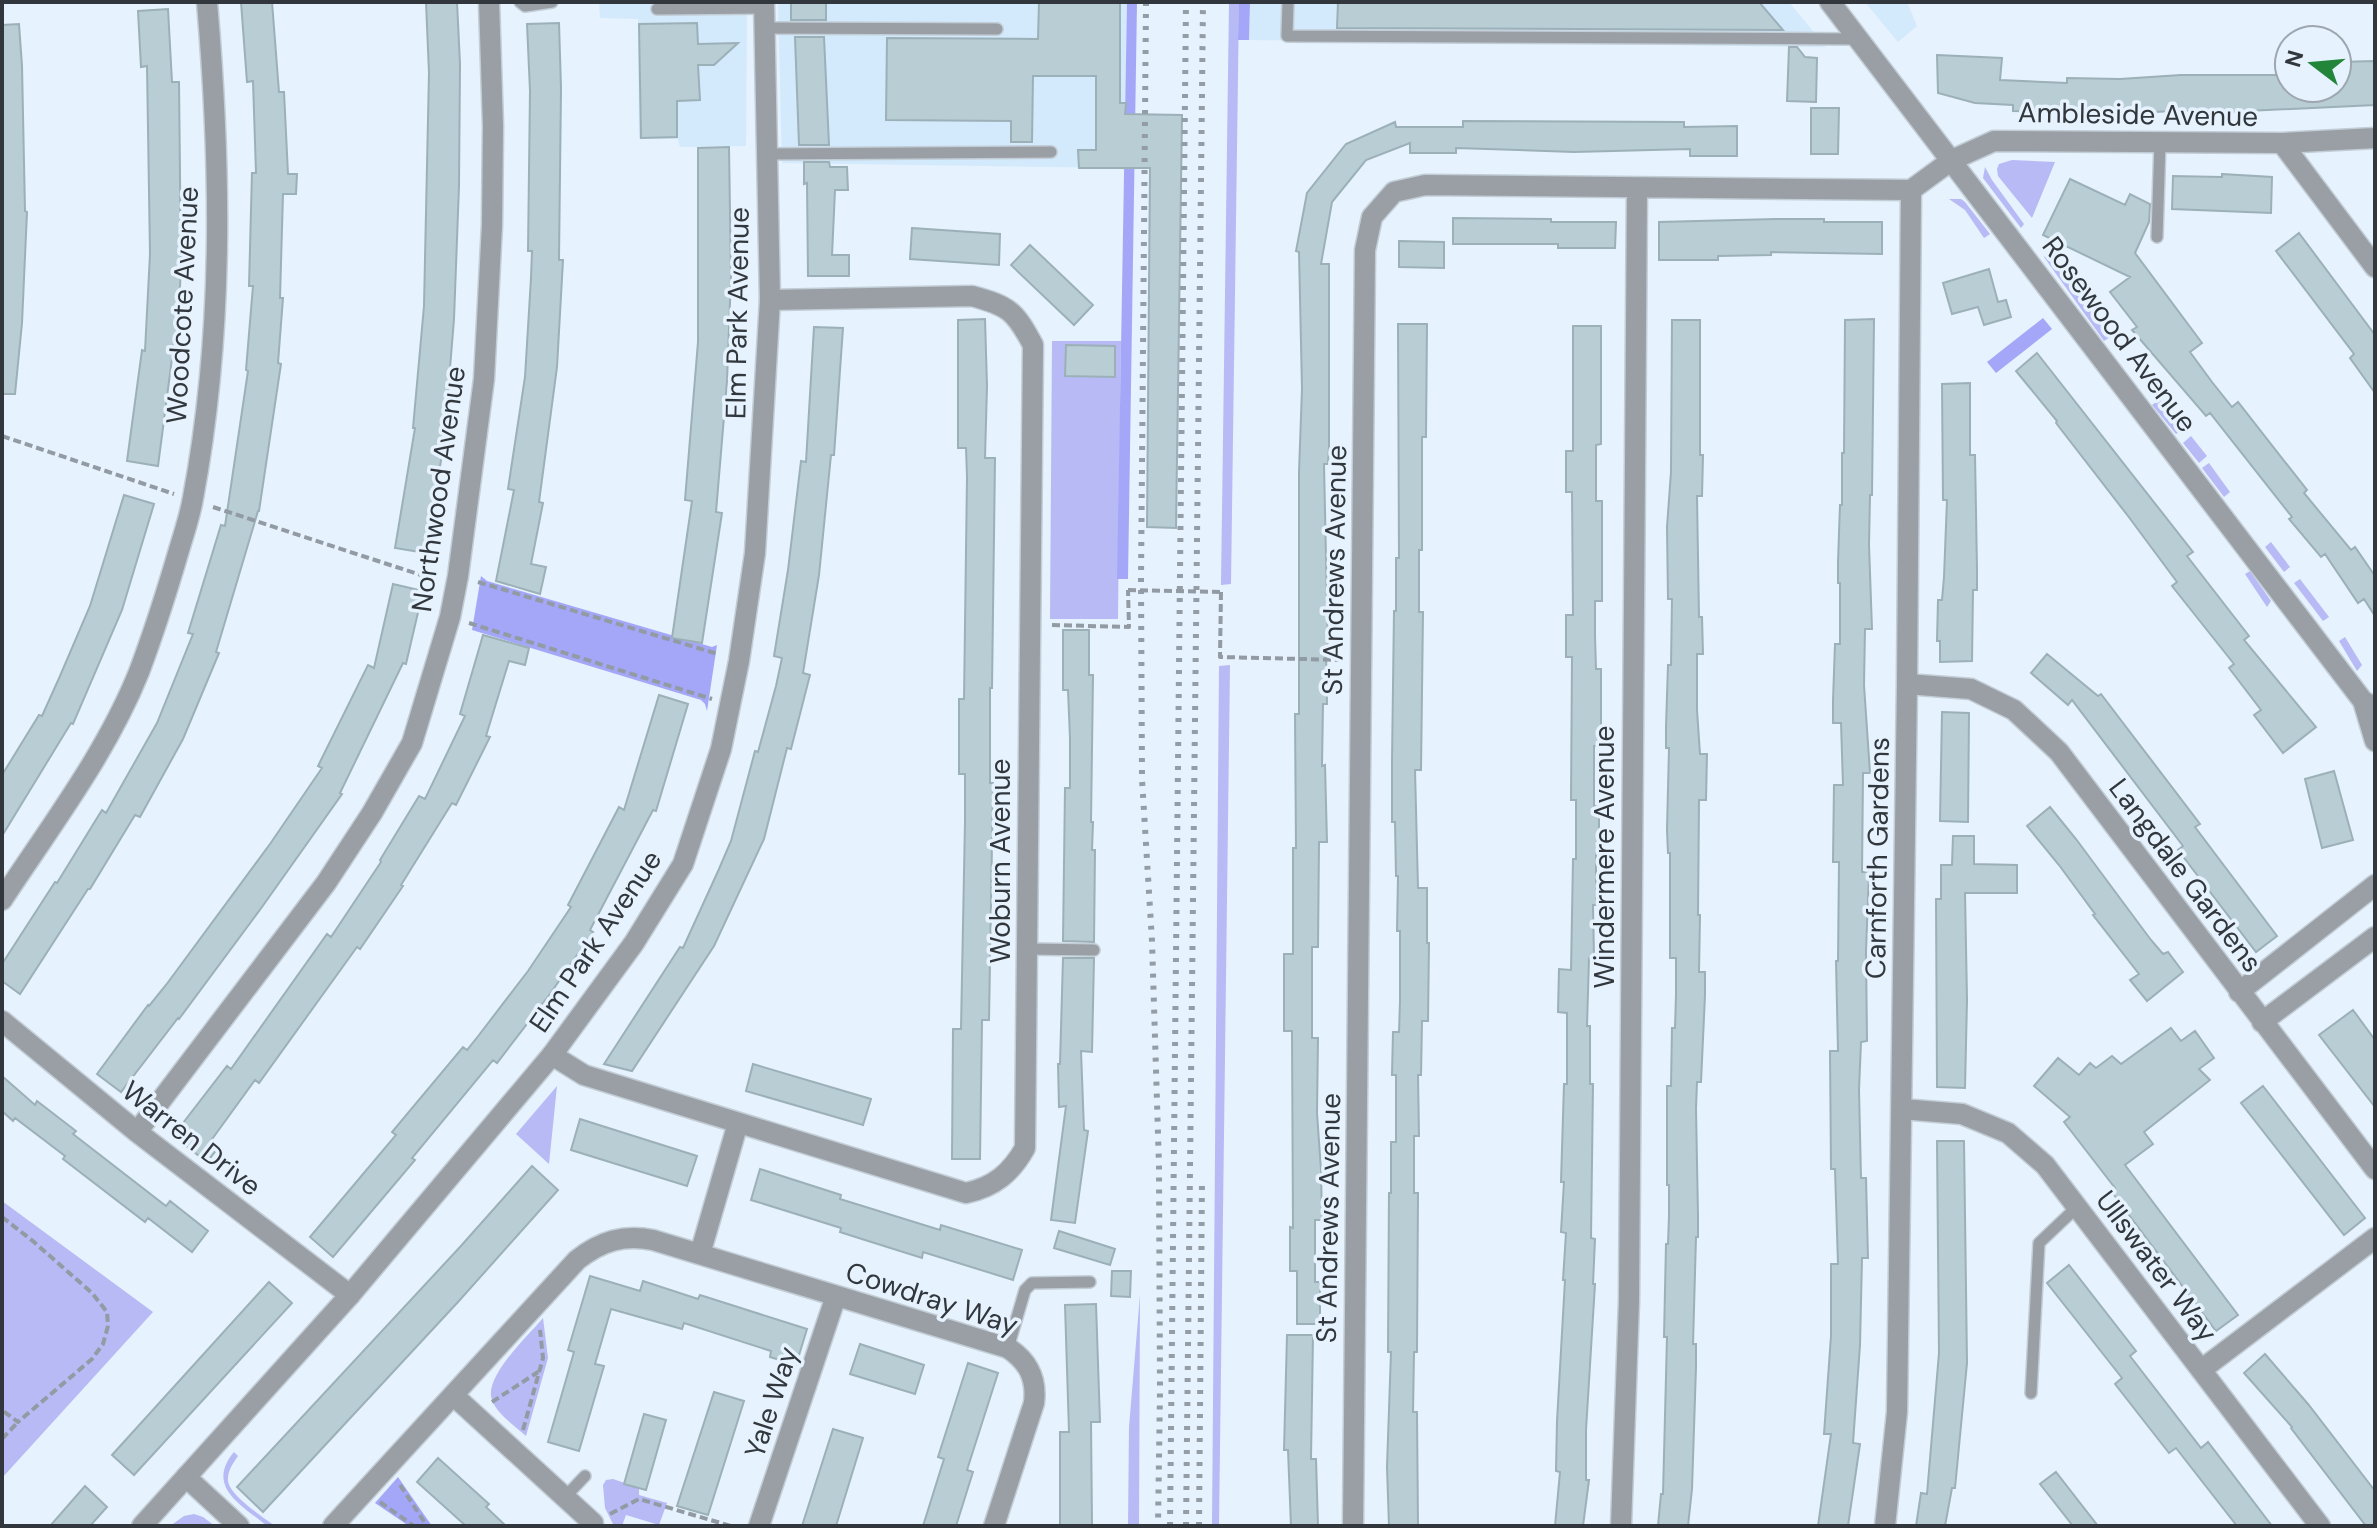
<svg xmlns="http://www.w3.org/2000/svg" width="2377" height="1528" font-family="'DM Sans',sans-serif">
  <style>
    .built { fill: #d3e9fc }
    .green { fill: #b7baf5 }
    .forest { fill: #a4a7f8 }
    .building { fill: #b9cdd5; stroke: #9cb0b8; stroke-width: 2 }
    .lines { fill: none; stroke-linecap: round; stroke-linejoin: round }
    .service-casing { stroke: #c2cdd6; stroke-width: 14 }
    .minor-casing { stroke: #c2cdd6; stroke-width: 23 }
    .tertiary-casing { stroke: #c2cdd6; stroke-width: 23 }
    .path { stroke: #929ba3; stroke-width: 4; stroke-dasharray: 8 4; stroke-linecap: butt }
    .service { stroke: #9a9ea5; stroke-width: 11 }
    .minor { stroke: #9a9ea5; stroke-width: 20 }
    .tertiary { stroke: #9a9ea5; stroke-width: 20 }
    .rail { stroke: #949da5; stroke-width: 6; stroke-dasharray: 4 8; stroke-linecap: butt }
    .path-bridge { stroke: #929ba3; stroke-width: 4; stroke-dasharray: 8 4; stroke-linecap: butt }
    .labels { text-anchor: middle; stroke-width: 7; stroke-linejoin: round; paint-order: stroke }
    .street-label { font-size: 28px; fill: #31373c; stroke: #e6f2fd }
  </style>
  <rect width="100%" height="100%" fill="#e6f2fd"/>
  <!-- built -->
  <path class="built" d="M599 2H747L746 146 680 147 678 139H639L638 19 600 18Z
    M778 2H1127L1124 168 782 163Z
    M1250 2H1789L1826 47 1249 40Z
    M1865 2H1907L1917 26 1898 42Z"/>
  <!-- green -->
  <path class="green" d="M1229 2H1239L1231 584 1221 585Z
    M2012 160 2055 162 2032 218 1998 176 1997 169 1999 164Z
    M1985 167 1992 180 2024 224 2021 228 1983 178Z
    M1949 199H1961L1965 202 1990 234 1984 238 1965 210Z
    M2051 252 2110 337 2104 341 2044 257Z
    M1052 341H1121L1118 619H1050Z
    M2160 399 2184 428 2176 434 2152 405Z
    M2191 436 2207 456 2199 463 2183 443Z
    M2209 463 2230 492 2224 497 2202 468Z
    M2271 542 2290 567 2284 572 2265 547Z
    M2250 571 2271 601 2267 607 2245 574Z
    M2300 579 2329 617 2323 621 2294 583Z
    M2345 637 2362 665 2357 671 2339 641Z
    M1230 665 1219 1526H1212L1219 666Z
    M557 1086 549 1164 516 1134Z
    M2 1201 153 1312 2 1478Z
    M1140 1295 1139 1526H1128L1129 1427Z
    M543 1318 548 1358 526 1436C515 1426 497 1414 492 1400 483 1377 529 1335 543 1318Z
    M234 1452 238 1456C233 1463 227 1472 228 1481 230 1496 263 1517 275 1526H267C242 1505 205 1487 234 1452Z
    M613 1479 639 1488V1495L667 1503 659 1525 626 1515 622 1526H614L605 1508 603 1485 606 1480Z
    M194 1514 203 1517 215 1526H170L184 1516Z"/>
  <!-- forest -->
  <path class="forest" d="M1127 2H1137L1128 579H1117Z
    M1239 2H1250L1249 40H1238Z
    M2043 318 2052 329 1996 373 1987 362Z
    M481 576 487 581 712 647 717 645 707 711 705 704 701 700 472 630Z
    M398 1477 432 1526H409L375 1503Z"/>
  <!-- building -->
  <path class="building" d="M241 2H272L279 92H284L288 174H297L296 194H283L280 298H283L278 363 281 364 259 511H258L216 652 219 653 183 739 140 817 135 815 90 889H88L20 994 2 981V964L55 882 57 883 102 810 106 813 157 723 193 634 188 633 221 525 225 526 248 371 246 370 253 286H249L252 173H256L253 81 247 82Z
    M426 2H457L460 64 459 186 454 319 444 442 426 553 395 548 415 428H413L424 306 429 73Z
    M791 2H826V20H791Z
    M1039 2H1120V103H1126L1125 114 1182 115 1176 528 1147 527 1150 168H1079L1078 150H1096V76H1033L1032 142H1011V121L886 120 887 38 1038 39Z
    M1338 2H1759L1783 30 1337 28Z
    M168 9 172 82H179L181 268 177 343H174L158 466 127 461 142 350 145 351 150 254 147 66 141 67 138 11Z
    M559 23 561 88 559 260H563L557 367 539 502 543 503 531 564 546 567 540 594 496 581 514 490 508 489 525 377 531 278 532 251H528L530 91 527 24Z
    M697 23 698 44 738 43 714 65H698L700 100 677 101V137L641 138 639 24Z
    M19 24 22 66 25 211 27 212 22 323 15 394H2V25Z
    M795 37H824L829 145H799Z
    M1789 47H1797L1805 57 1817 58 1816 102 1787 101Z
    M1937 55 2002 58 2000 80 2067 83V78L2120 79 2181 75H2289V88H2337V62L2375 61V105L2226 112 2174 111 2114 114 2013 111V105L1975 103 1938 93Z
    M1811 108H1839L1838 154H1811Z
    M1463 121 1684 122V127L1737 126V156H1690V149L1574 152 1456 148V153H1410V143L1366 160 1332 202 1321 264H1329V447L1328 464H1324L1328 652H1326L1327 704H1323L1322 766 1325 765 1327 842H1319L1318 947H1312V1038H1318L1317 1113 1321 1170 1322 1220H1315V1282H1320V1324H1297V1271H1290V1227L1293 1228 1292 1031H1284V954H1293V848H1296L1295 714H1299V472L1302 389 1299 252 1296 251 1307 193 1346 144 1395 122 1396 127H1463Z
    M729 147 731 277 727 381 716 512 722 513 702 643 672 638 692 501 685 500 698 342V148Z
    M804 162H829L830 167H847L848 190H835L832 255H849V276H808L807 183 804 184Z
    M2222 174 2272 177 2271 213 2172 209 2173 176 2222 177Z
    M2070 179 2125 205 2130 194 2150 204 2149 222 2135 253 2202 343 2190 352 2212 382 2232 407 2238 402 2307 490 2304 493 2351 550 2355 547 2375 576V616L2364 599 2358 603 2325 554 2321 557 2289 519 2292 517 2210 413 2206 416 2132 330 2137 327 2110 292 2130 277 2043 235Z
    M1453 218 1551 219V222H1616L1615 248H1558V244H1453Z
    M1776 219H1824V222H1882V254L1771 252V255L1718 256V260H1659V222Z
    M912 228 1000 234 999 265 910 259Z
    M2299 233 2375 335V393L2350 358 2354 354 2276 251Z
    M1399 241 1444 242V268L1399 267Z
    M1030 245 1093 305 1074 325 1011 265Z
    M1989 269 1998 302 2006 300 2011 317 1984 325 1978 307 1952 314 1943 283Z
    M985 319 987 386 985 458H995L992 688H990V783H993L989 1020H982L980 1159H952L953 1029H961L965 821V774H959V699H964L967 477 966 448H958V320Z
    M1874 319 1872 495H1870L1869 545 1872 629H1865L1864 685 1870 773H1863L1862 872H1869L1866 952 1867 1041 1861 1042 1859 1090 1861 1178H1866L1868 1258H1862L1860 1345 1853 1443 1860 1444 1848 1526H1818L1831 1434H1824L1831 1336V1264H1838L1835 1169H1831L1830 1051H1838L1836 961H1838L1839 862H1833L1834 785H1843L1841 723H1833V701L1835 644H1840V583H1838V562L1840 505H1842V453H1844L1845 320Z
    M1672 320H1700V455H1703L1702 496H1697L1699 617H1702L1703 654H1697V710L1700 754H1707L1706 800H1699L1698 915H1700L1699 972H1705V995L1701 1082H1697L1696 1109 1698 1216V1237H1696L1693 1344H1696V1367L1692 1489 1688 1526H1658L1661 1494H1663L1667 1337H1664L1666 1244H1668L1669 1216V1185H1667V1086H1671L1672 1028H1675L1676 995V958H1670V853H1668L1667 830 1669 748H1666V727L1668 665H1671L1672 599H1668L1667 527 1671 472Z
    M1398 324H1427L1426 437H1422V550H1419V612H1423L1421 770H1415L1418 888H1427V943H1429L1428 1021H1422L1421 1075H1418L1419 1136H1414V1193H1418L1417 1352H1414L1413 1412H1417L1418 1526H1389L1387 1467 1391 1352H1388L1389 1193H1391V1142H1396V1075H1392L1393 1032H1399L1400 1001V931H1397L1398 876H1396L1395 822H1392V761L1394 611H1396V558H1399Z
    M1573 326H1601V444L1596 445V501H1602V601H1595V636L1596 669H1601V727L1600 746H1594V806H1599V853H1596V905H1593L1594 958H1589L1587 1026H1590V1084H1593L1591 1238 1595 1239 1593 1284H1595L1586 1430V1480H1589L1583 1526H1555L1560 1472 1556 1471 1557 1421 1565 1280H1563L1566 1233 1561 1232 1564 1182H1561L1564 1084H1567V1013L1558 1012 1559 969 1571 970 1573 859H1576V800H1571L1572 657H1566V615H1573L1572 492H1566V451H1573Z
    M814 327 843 328 834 455H831L819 575 803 673 810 675 791 749 787 748 764 839 714 946 632 1071 604 1064 680 947 683 948 719 869 731 841 755 751 758 752 776 686 782 658 774 656 788 570 801 461 806 462Z
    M1066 345 1115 346V377L1065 376Z
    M2037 353 2193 552 2187 556 2249 636 2244 640 2316 727 2283 753 2254 715 2261 710 2229 668 2234 664 2172 586 2177 582 2128 516 2056 423 2057 421 2016 371Z
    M1970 383V455H1975L1977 569V590H1973L1972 661 1940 662V641H1937L1938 600H1942L1944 577 1947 500H1943L1942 384Z
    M124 495 154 504 122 610 73 724 71 723 2 836V775L39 715 42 716 60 676 90 606Z
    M393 584 423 591 406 664 403 663 340 793 342 794 262 907 179 1019 178 1018 121 1092 97 1074 148 1005 149 1006 166 985 270 844 322 768 318 766 368 665 374 668Z
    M1063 630H1089V675H1093L1091 822H1093L1092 850H1095L1094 942 1063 941 1065 788H1070V738L1068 690H1063Z
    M483 635 529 648 525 665 509 661 486 736 490 737 456 805 452 803 401 885 403 886 360 949 357 947 259 1083 255 1080 210 1142 218 1148 207 1162 173 1136 227 1066 231 1069 327 934 331 937 381 862 380 860 419 796 425 799 465 716 460 714Z
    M2047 654 2098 696 2101 694 2200 824 2195 827 2277 936 2256 952 2178 850 2183 846 2072 700 2068 705 2031 673Z
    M659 695 688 704 656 811 653 810 590 930 593 932 550 994 497 1063 493 1060 412 1158 415 1160 333 1257 310 1237 396 1135 392 1132 463 1047 467 1050 479 1035 528 971 571 907 568 905 619 807 624 810Z
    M1942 712 1969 713 1968 822 1940 821Z
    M2334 771 2353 840 2322 848 2305 779Z
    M2050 807 2076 839 2151 940 2163 954 2168 952 2183 972 2147 1001 2130 980 2139 974 2093 915 2095 914 2059 865 2027 826Z
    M1953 836H1974V864L2017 865V893H1965L1967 1000 1965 1088 1937 1087 1936 899H1941V865H1952Z
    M1063 958H1094L1092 1052 1081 1051 1084 1130 1088 1131 1075 1223 1051 1220 1066 1106 1059 1107 1058 1064H1060Z
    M2353 1010 2375 1040V1107L2319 1035Z
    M2171 1028 2181 1041 2195 1031 2214 1058 2199 1069 2210 1080 2144 1132 2153 1144 2125 1165 2238 1315 2216 1331 2111 1191 2115 1188 2064 1122 2070 1117 2034 1086 2058 1058 2079 1075 2090 1063 2096 1068 2112 1056 2121 1064Z
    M753 1064 871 1099 863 1125 746 1091Z
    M2 1076 35 1105 37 1101 76 1131 73 1134 166 1206 170 1201 208 1231 192 1252 148 1218 145 1222 63 1159 65 1156 15 1118 13 1121 2 1111Z
    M2263 1086 2365 1218 2344 1235 2241 1103Z
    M580 1119 697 1156 687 1186 571 1150Z
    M1937 1141H1964L1967 1363 1955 1488H1952L1945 1526H1916L1921 1493 1927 1494 1939 1353Z
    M532 1166 558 1190 458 1302 263 1512 237 1487 460 1247Z
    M760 1169 841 1195 840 1199 940 1230 941 1225 1022 1250 1013 1280 923 1252 922 1258 865 1240 840 1232 841 1228 751 1200Z
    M1059 1231 1115 1249 1110 1265 1054 1248Z
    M2069 1265 2136 1351 2130 1356 2201 1448 2208 1442 2272 1526H2237L2176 1448 2169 1453 2115 1384 2122 1378 2047 1283Z
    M1112 1271H1131L1130 1297 1111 1296Z
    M590 1276 640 1291 643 1281 698 1299 700 1295 807 1329 796 1365 770 1357 771 1351 684 1323 682 1329 611 1309 595 1364 604 1366 579 1451 548 1442 574 1352 568 1350Z
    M269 1282 292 1303 134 1475 112 1455Z
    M1096 1304 1100 1422H1091L1092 1526H1060V1432H1069L1065 1305Z
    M1287 1335H1313L1311 1459H1316L1318 1526H1291L1288 1450H1284Z
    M860 1344 924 1365 915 1394 850 1374Z
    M2265 1354 2308 1404 2375 1491V1526H2366L2291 1428 2292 1427 2244 1373Z
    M968 1363 998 1373 967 1470 973 1472 956 1526H923L944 1459 938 1457Z
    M714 1392 744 1401 708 1515 677 1506Z
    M644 1414 666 1420 646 1490 624 1484Z
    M833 1429 863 1438 836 1526H802Z
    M438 1458 489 1504 486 1507 506 1526H466L417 1482Z
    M2056 1472 2098 1526H2073L2040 1484Z
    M85 1486 107 1507 90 1526H50Z"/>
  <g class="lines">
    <defs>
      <path id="service" d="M520 2 525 6 552 2
        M1288 2 1287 36 1858 39
        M657 9 764 8
        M765 28 997 29
        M767 154 1051 152
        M2157 237 2160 142
        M1028 949 1094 950
        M1008 1348 1025 1290 1032 1283 1090 1282
        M2031 1393 2039 1243 2077 1207
        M565 1497 585 1476"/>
      <path id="minor" d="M1830 2 2363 701 2375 708
        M2282 143 2375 267
        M1907 684 1971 689 2014 710 2059 752 2375 1169
        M2363 701 2375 741
        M2 900C50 827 106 754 139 672 154 632 167 591 179 550 184 533 190 516 193 498 224 333 221 168 207 2
        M2239 992 2375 885
        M2 1021 137 1132 350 1295
        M2262 1022 2375 937
        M552 1055 584 1075 966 1193C994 1187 1011 1173 1025 1148L1033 345C1015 311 1009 306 972 296L770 300
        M1902 1109 1962 1114 2008 1133 2045 1165 2320 1526
        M137 1132 326 883 372 813 412 743 450 617 458 576 484 379 492 225 493 126 489 2
        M700 1254 738 1123
        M2201 1370 2375 1238
        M453 1395 593 1523
        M186 1477 239 1526
        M333 1526 577 1260C601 1241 624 1234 653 1240L1008 1348C1028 1361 1037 1378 1034 1403L994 1526
        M759 1526 836 1296
        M1353 1526 1365 250 1372 217 1394 192 1425 185 1911 190 1952 160 1994 141 2282 143 2375 138
        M1621 1526 1629 1301 1637 188
        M1885 1526 1897 1412 1907 684 1911 190"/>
      <path id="tertiary" d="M142 1526 350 1295 552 1055 634 943 683 864 721 749 739 661 755 553 770 300 764 2"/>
    </defs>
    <!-- service casing -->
    <use href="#service" class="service-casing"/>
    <!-- minor casing -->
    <use href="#minor" class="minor-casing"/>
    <!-- tertiary casing -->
    <use href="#tertiary" class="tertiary-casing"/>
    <!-- path -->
    <path class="path" d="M2 436 174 494
      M213 507 436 580
      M478 582 718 654
      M1221 592 1220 657 1343 660
      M469 623 712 699
      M1052 625 1129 627 1128 590
      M2 1217 34 1242 92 1293 107 1312 108 1326 103 1344 92 1359 18 1422 2 1410
      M492 1402 538 1372
      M523 1430 543 1358 540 1330
      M2 1439 18 1422
      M400 1485 427 1526
      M380 1502 414 1526
      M610 1514 639 1499 731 1526"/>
    <!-- service -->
    <use href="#service" class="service"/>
    <!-- minor -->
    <use href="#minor" class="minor"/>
    <!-- tertiary -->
    <use href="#tertiary" class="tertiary"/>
    <!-- rail -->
    <path class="rail" d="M1146 2 1141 580 1142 779 1152 941 1159 1166 1160 1391 1158 1526
      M1170 1526 1186 2
      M1186 1526 1203 2
      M1199 1526 1202 1178"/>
    <!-- path-bridge -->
    <path class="path-bridge" d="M1128 590 1221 592"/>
  </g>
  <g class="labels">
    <!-- street labels -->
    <g class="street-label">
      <text transform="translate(2138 114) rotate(1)" y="10">Ambleside Avenue</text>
      <text transform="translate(182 305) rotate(-87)" y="10">Woodcote Avenue</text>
      <text transform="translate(737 313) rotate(-89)" y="10">Elm Park Avenue</text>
      <text transform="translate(2120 334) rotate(53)" y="10">Rosewood Avenue</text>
      <text transform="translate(438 489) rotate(-82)" y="10">Northwood Avenue</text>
      <text transform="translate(1334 570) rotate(-89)" y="10">St Andrews Avenue</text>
      <text transform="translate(1604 857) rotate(-90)" y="10">Windermere Avenue</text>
      <text transform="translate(1877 858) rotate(-89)" y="10">Carnforth Gardens</text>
      <text transform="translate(1000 861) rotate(-90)" y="10">Woburn Avenue</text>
      <text transform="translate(2186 875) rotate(53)" y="10">Langdale Gardens</text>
      <text transform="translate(595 941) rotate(-56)" y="10">Elm Park Avenue</text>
      <text transform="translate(192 1138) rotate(38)" y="10">Warren Drive</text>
      <text transform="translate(1328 1218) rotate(-89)" y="10">St Andrews Avenue</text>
      <text transform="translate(2157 1266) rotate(53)" y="10">Ullswater Way</text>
      <text transform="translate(932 1298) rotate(18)" y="10">Cowdray Way</text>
      <text transform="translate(771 1402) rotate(-72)" y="10">Yale Way</text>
    </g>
  </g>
  <!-- border -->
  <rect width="2377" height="1528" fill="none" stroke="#31373c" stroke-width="8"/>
  <!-- north arrow -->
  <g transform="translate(2313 64) rotate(286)"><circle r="38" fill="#e6f2fd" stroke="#9ea7b0" stroke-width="2"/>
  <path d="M0-6L14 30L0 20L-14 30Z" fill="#228539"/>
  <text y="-12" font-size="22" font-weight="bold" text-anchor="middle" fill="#31373c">N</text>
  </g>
</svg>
